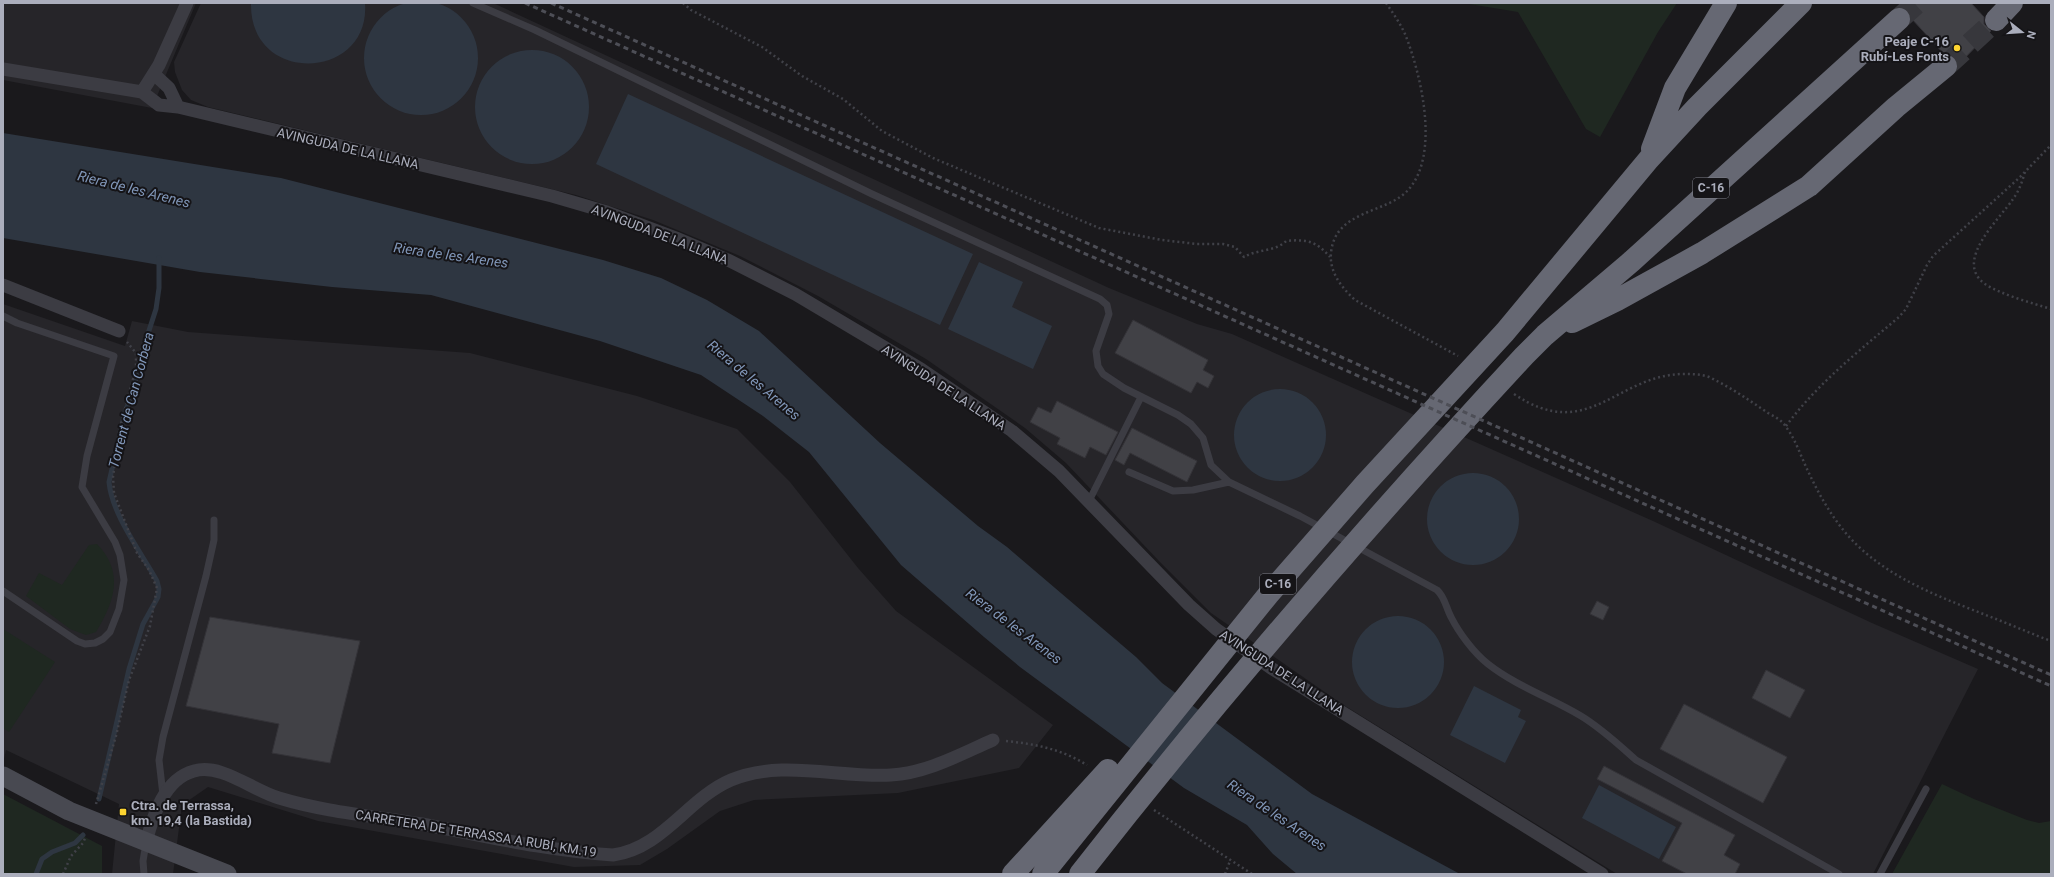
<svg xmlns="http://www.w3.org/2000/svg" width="2054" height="877" font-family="Roboto,sans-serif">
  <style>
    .built { fill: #262529 }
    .green { fill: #1f2821 }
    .water { fill: #2e3641 }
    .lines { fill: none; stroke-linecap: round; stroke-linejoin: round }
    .stream { stroke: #2e3641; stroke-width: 5 }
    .building { fill: #414146; stroke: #343338 }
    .highway-tunnel { stroke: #37373c; stroke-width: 22; stroke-dasharray: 22 11; stroke-linecap: butt }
    .path { stroke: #404148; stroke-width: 2.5; stroke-dasharray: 2 3; stroke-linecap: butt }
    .lane { stroke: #3c3c43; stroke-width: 7 }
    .street { stroke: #3c3c43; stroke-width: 13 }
    .secondary { stroke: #484951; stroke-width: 19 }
    .highway { stroke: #666873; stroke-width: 22 }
    .rail { stroke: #4d4e56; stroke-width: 3; stroke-dasharray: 5 4; stroke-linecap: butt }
    .poi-dot { fill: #fdd431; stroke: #151417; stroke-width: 1.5 }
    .labels { text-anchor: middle; stroke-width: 4; stroke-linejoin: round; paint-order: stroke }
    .shield { fill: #151417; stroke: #7e808a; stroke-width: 1 }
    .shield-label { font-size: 12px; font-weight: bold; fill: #abaebc }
    .poi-label { font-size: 13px; font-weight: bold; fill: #abaebc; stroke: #151417; text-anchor: end }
    .street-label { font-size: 13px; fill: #abaebc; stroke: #151417 }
    .water-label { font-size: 14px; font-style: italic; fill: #8197b9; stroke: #151417 }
  </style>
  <rect width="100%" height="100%" fill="#1a191c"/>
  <!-- built -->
  <path class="built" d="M3 3H196L152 108 3 80Z
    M201 3H493L1109 288 1197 324 1232 334 1653 521 1872 623 1978 669 1873 874H1617L1342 704 1211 613 1159 561 1066 463 1025 428 926 359 818 296 740 256 653 220 576 195 208 107 191 100 182 90 175 72 174 62Z
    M3 304 125 346 132 321 188 332 470 353 637 396 737 429 790 482 858 568 896 611 1053 725 1019 768 898 793 754 800 720 811 667 849 640 865 574 867 318 821 208 787 182 805 173 874H112L119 804 6 750 3 763Z"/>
  <!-- green -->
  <path class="green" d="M1463 3H1677L1658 32 1600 137 1586 129 1518 12Z
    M97 544C125 573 114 602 96 632L86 635 70 629 26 596 39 573 62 585 89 545Z
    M3 629 55 662 9 732 3 728Z
    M1942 784 1974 799 2027 820 2039 823 2051 821V874H1892Z
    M3 794 102 846V874H3Z"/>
  <!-- water -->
  <path class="water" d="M364 58a57 57 0 1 1 114 0a57 57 0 1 1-114 0Z
    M251 3H365C371 81 249 86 251 3Z
    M475 107a57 57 0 1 1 114 0a57 57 0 1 1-114 0Z
    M628 94 973 254 940 325 596 164Z
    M3 133 281 178 603 260 661 278 707 300 759 331 880 443 978 526 1007 547 1136 657 1162 683 1312 794 1460 874H1297L1273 854 1247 825 1184 788 1020 667 984 637 901 565 809 452 763 416 701 375 600 341 431 295 332 287 200 272 3 238Z
    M979 262 1023 282 1012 307 1052 326 1033 369 948 329Z
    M1234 435a46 46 0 1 1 92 0a46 46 0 1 1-92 0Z
    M1427 519a46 46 0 1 1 92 0a46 46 0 1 1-92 0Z
    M1352 662a46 46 0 1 1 92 0a46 46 0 1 1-92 0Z
    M1474 686 1521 710 1518 717 1526 721 1505 763 1450 735Z
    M1599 785 1676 827 1659 859 1582 818Z"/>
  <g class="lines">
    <!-- stream -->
    <path class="stream" d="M99 799 129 669 143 624 158 597 159 589 157 581C141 552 112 515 109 482L125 412 132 395 143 349 156 309 159 288V258
      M36 874 42 859 52 852 75 843 83 835"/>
  </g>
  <!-- building -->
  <path class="building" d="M1898 3H1971L1984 17V24L1991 31 1958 65 1955 58 1950 54H1944L1911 18 1908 10Z
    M1133 320 1208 360 1203 370 1214 376 1208 388 1197 382 1191 393 1115 353Z
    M1057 401 1118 432 1106 455 1090 447 1085 458 1057 444 1060 438 1030 422 1038 407 1051 413Z
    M1132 428 1197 461 1187 482 1130 453 1124 465 1115 460Z
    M1597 601 1609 607 1603 620 1590 614Z
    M210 617 360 641 330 763 272 753 279 724 186 706Z
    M1766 670 1805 690 1790 718 1752 698Z
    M1684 704 1787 757 1763 803 1660 749Z
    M1604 766 1735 835 1724 855 1740 864 1735 874H1687L1662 861 1682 823 1597 779Z"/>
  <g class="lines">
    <!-- highway-tunnel -->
    <path class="highway-tunnel" d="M1899 19 1917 3
      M1946 66 1996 20"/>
    <!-- path -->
    <path class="path" d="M683 3 691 10 762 47 802 76 843 99 882 131 933 158 1099 228 1162 240 1197 244H1223L1235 247 1244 257C1257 249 1275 252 1286 241 1307 239 1316 241 1330 257
      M1386 3C1393 13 1400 23 1405 34 1421 74 1440 153 1409 189 1388 214 1335 209 1331 253 1329 272 1342 288 1355 300L1458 356
      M2025 172C2022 182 2019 191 2013 199 1999 220 1953 261 1985 284 2002 295 2032 303 2051 309
      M1514 394C1588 444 1616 375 1683 374 1692 374 1701 374 1709 377 1730 387 1749 400 1768 413 1775 417 1782 420 1786 427 1796 440 1801 457 1808 471 1820 497 1836 525 1857 545 1895 582 1948 600 1996 619 2014 626 2032 634 2051 641
      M1786 426C1818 383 1859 351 1899 317L1906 309 1927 265 1933 256 2019 178 2051 145
      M1006 741C1035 744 1061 749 1087 765
      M96 804 116 736 129 680 150 626 157 588 149 570 137 553 114 493 113 477 119 431 136 368V353L127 342
      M1154 810 1252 874
      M63 874 71 856 83 843 86 836
      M1225 874 1230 861"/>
    <!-- lane -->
    <path class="lane" d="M473 3 535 30 872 194 1100 299 1107 305 1109 314 1096 351 1098 366 1103 374 1124 388 1178 415 1191 424 1203 438 1211 465 1229 482 1300 516 1437 590C1445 597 1446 608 1451 617 1459 633 1474 653 1488 664 1516 686 1551 698 1581 716 1601 728 1618 744 1636 760L1839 874
      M3 316 17 323 114 356 87 456 82 487 115 542 120 555 124 580 119 609 110 632 103 639 95 643 85 644 77 641 3 591
      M1129 472 1173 491 1193 490 1229 482
      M1089 501 1141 397
      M163 795 159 760 163 737 206 576 214 540V520
      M144 874 143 861 146 843
      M1880 874 1926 789"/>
    <!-- street -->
    <path class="street" d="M3 69 142 92 159 105 178 107 552 196 607 212 676 238 730 261 795 294 921 369 1012 431 1059 471 1189 605 1216 629 1271 668 1602 874
      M154 74 169 88 178 107
      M142 92 159 65 187 3
      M3 285 119 331
      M146 842C153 816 164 779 194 771 221 763 252 790 279 798 325 812 374 816 422 824 485 836 548 851 613 855 663 848 687 799 731 780 781 759 839 778 891 775 927 773 961 754 993 740"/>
    <!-- secondary -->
    <path class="secondary" d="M3 776 69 811 227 874"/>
    <!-- highway -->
    <path class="highway" d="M1996 20 2012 3
      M1652 149 1675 88 1726 3
      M1572 322 1617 300 1702 253 1809 186 1896 107 1946 66
      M1013 874 1108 770
      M1043 874 1268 595 1365 484 1505 332 1649 159 1697 107 1801 3
      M1080 874C1220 695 1369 523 1524 356L1545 335 1632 261 1899 19"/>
    <!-- rail -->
    <path class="rail" d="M525 3 2051 686
      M551 3 2051 675"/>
  </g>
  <!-- markers -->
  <g class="poi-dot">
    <circle cx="1957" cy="48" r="4"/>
    <rect x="119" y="808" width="8" height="8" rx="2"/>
  </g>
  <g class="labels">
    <!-- shield labels -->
    <g class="shield">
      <rect x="1693" y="178" width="36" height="20" rx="3"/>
      <rect x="1260" y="574" width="36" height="20" rx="3"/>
    </g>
    <g class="shield-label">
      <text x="1711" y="192">C-16</text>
      <text x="1278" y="588">C-16</text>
    </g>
    <!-- poi labels -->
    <g class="poi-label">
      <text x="1949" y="46">Peaje C-16<tspan x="1949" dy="15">Rubí-Les Fonts</tspan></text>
      <text x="131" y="810" text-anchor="start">Ctra. de Terrassa,<tspan x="131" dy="15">km. 19,4 (la Bastida)</tspan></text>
    </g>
    <!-- street labels -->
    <g class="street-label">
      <text transform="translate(348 148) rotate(13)" y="5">AVINGUDA DE LA LLANA</text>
      <text transform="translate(660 234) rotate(21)" y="5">AVINGUDA DE LA LLANA</text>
      <text transform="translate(944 387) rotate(33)" y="5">AVINGUDA DE LA LLANA</text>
      <text transform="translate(1282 672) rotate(33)" y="5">AVINGUDA DE LA LLANA</text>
      <text transform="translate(476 833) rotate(9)" y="5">CARRETERA DE TERRASSA A RUBÍ, KM.19</text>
    </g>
    <!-- water labels -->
    <g class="water-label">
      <text transform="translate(134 189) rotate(14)" y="5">Riera de les Arenes</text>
      <text transform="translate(451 255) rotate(8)" y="5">Riera de les Arenes</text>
      <text transform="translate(754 380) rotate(40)" y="5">Riera de les Arenes</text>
      <text transform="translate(131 400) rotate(-75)" y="5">Torrent de Can Corbera</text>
      <text transform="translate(1014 626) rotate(37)" y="5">Riera de les Arenes</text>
      <text transform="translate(1277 815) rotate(34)" y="5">Riera de les Arenes</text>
    </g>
  </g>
  <!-- border -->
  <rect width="2054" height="877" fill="none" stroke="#abaebc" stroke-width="8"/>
  <!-- north arrow -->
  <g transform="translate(2022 32) rotate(107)" stroke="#151417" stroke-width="3" paint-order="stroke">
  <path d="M0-3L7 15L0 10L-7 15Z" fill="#abaebc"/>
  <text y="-6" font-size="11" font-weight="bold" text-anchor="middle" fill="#abaebc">N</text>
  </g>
</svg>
